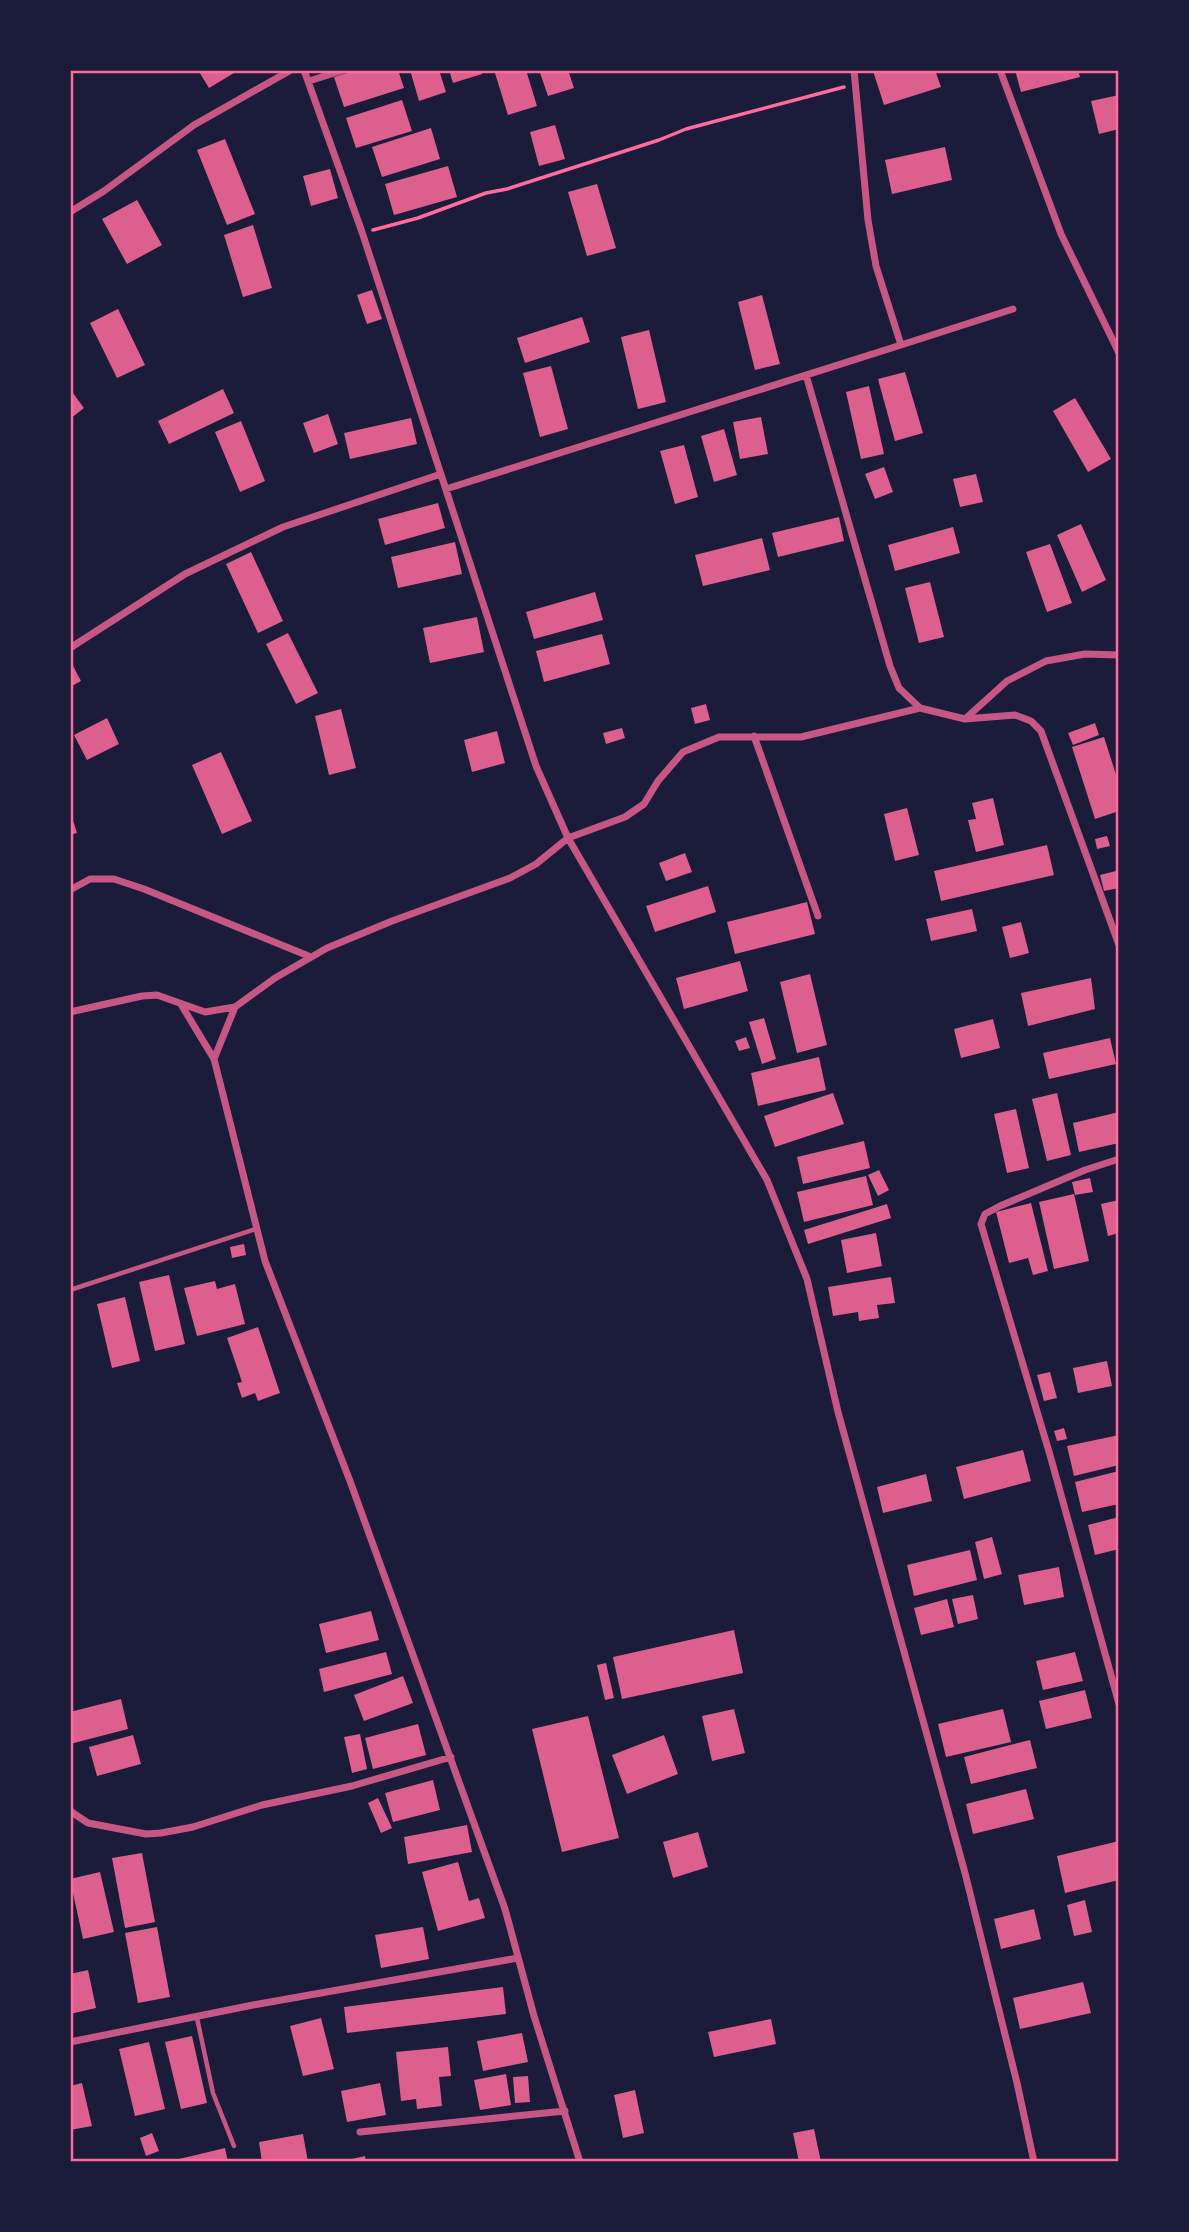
<svg xmlns="http://www.w3.org/2000/svg" width="1189" height="2232" font-family="Montserrat,sans-serif">
  <style>
    .building { fill: #dd5f8e }
    .lines { fill: none; stroke-linecap: round; stroke-linejoin: round }
    .path { stroke: #ff6b9d; stroke-width: 3.5 }
    .service { stroke: #c65784; stroke-width: 4.5 }
    .minor { stroke: #c65784; stroke-width: 7 }
    .neatline { fill: none; stroke: #ff6b9d; stroke-width: 2.5 }
  </style>
  <rect width="100%" height="100%" fill="#1b1b3a"/>
  <!-- building -->
  <path class="building" d="M198 70H239L209 88Z
    M357 70H398L404 88 344 107 334 77Z
    M410 70H439L446 92 419 101Z
    M449 70H481L482 74 453 83Z
    M494 70H526L537 106 508 115Z
    M539 70H568L574 88 548 96Z
    M877 70H935L941 87 884 105 873 71Z
    M1015 70H1078L1080 77 1021 92Z
    M1119 95V129L1099 134 1091 101Z
    M402 100 412 131 356 148 346 118Z
    M555 125 565 159 539 166 530 132Z
    M431 128 440 159 382 177 372 147Z
    M225 139 255 214 227 225 197 150Z
    M945 147 952 180 892 194 885 160Z
    M448 166 457 197 394 215 385 184Z
    M330 169 338 198 311 206 303 176Z
    M597 184 616 248 587 256 568 192Z
    M137 200 162 245 127 264 102 219Z
    M253 225 272 288 243 297 224 235Z
    M372 290 382 319 367 324 357 295Z
    M762 295 780 364 755 370 738 302Z
    M118 309 145 365 117 378 90 323Z
    M582 317 590 342 525 363 517 338Z
    M649 330 666 402 638 409 621 337Z
    M551 366 568 429 540 437 523 373Z
    M905 372 923 433 895 441 878 379Z
    M869 386 884 454 861 459 846 392Z
    M70 389 84 408 70 419Z
    M223 389 234 413 169 444 158 421Z
    M1075 398 1111 459 1088 472 1053 411Z
    M328 414 338 444 314 453 303 423Z
    M761 417 768 454 740 459 733 422Z
    M411 418 417 444 350 459 344 433Z
    M241 421 265 481 240 492 215 432Z
    M724 429 737 475 714 482 701 436Z
    M684 445 698 497 675 504 660 451Z
    M884 467 893 492 875 499 865 474Z
    M976 474 983 502 960 507 953 479Z
    M438 503 445 528 385 545 378 519Z
    M839 517 844 541 778 557 772 533Z
    M1081 524 1106 580 1082 592 1057 535Z
    M953 527 960 553 895 571 888 545Z
    M762 538 770 570 703 586 695 555Z
    M455 542 462 574 398 588 391 557Z
    M1050 544 1072 603 1047 612 1026 552Z
    M251 552 283 621 258 633 226 564Z
    M930 582 944 637 919 643 905 588Z
    M595 592 603 620 534 639 526 612Z
    M477 617 484 652 430 663 423 628Z
    M288 633 318 693 296 704 266 644Z
    M602 634 610 664 544 682 536 651Z
    M70 660 81 681 70 687Z
    M706 704 710 720 695 724 691 708Z
    M341 709 356 768 329 775 315 716Z
    M107 718 119 744 87 760 74 735Z
    M1095 723 1099 735 1073 745 1068 733Z
    M622 728 625 738 606 744 603 733Z
    M497 731 505 763 472 772 464 740Z
    M1104 737 1119 784V811L1095 819 1072 747Z
    M221 752 252 821 222 834 192 765Z
    M993 798 1004 845 976 852 968 820 976 819 972 803Z
    M907 808 919 855 895 861 884 814Z
    M70 811 77 833 70 835Z
    M1107 836 1110 846 1097 849 1095 839Z
    M1047 845 1054 875 941 901 934 871Z
    M685 853 692 872 666 881 659 863Z
    M1116 871 1119 888 1104 891 1100 875Z
    M708 886 716 912 655 932 646 906Z
    M807 902 815 934 735 954 727 922Z
    M972 909 977 931 931 941 926 919Z
    M1021 922 1029 953 1010 958 1002 927Z
    M740 961 748 991 684 1009 676 978Z
    M810 974 827 1045 797 1053 780 982Z
    M1091 978 1095 1009 1028 1026 1021 993Z
    M764 1018 776 1059 762 1064 749 1022Z
    M993 1019 1000 1048 961 1058 954 1029Z
    M746 1037 750 1048 739 1051 735 1041Z
    M1110 1038 1116 1064 1049 1079 1043 1053Z
    M819 1057 826 1090 758 1106 751 1073Z
    M833 1093 844 1124 775 1147 764 1116Z
    M1057 1093 1071 1155 1047 1161 1032 1099Z
    M1016 1109 1029 1168 1007 1173 994 1114Z
    M1119 1112V1143L1079 1152 1073 1123Z
    M864 1141 870 1168 803 1184 797 1157Z
    M879 1170 889 1190 878 1196 868 1175Z
    M866 1176 873 1205 804 1222 797 1192Z
    M1090 1178 1093 1192 1075 1195 1072 1182Z
    M1074 1194 1089 1261 1054 1269 1039 1202Z
    M1119 1200V1233L1108 1236 1101 1204Z
    M1031 1203 1048 1271 1033 1275 1028 1258 1009 1263 996 1212Z
    M887 1204 891 1218 808 1244 804 1230Z
    M876 1233 882 1266 847 1273 841 1240Z
    M244 1244 246 1255 232 1258 230 1247Z
    M169 1275 185 1344 155 1351 139 1282Z
    M891 1277 895 1303 877 1305 879 1318 859 1321 858 1312 833 1316 828 1287Z
    M215 1281 217 1289 235 1284 245 1324 197 1336 184 1288Z
    M125 1297 140 1361 112 1368 97 1304Z
    M258 1327 280 1393 258 1401 255 1393 242 1398 237 1383 242 1382 227 1338Z
    M1107 1361 1112 1386 1078 1393 1073 1368Z
    M1050 1372 1057 1398 1044 1401 1037 1375Z
    M1064 1428 1067 1439 1057 1441 1054 1431Z
    M1119 1435V1465L1074 1476 1067 1446Z
    M1023 1450 1031 1481 964 1499 956 1467Z
    M1119 1471V1504L1082 1512 1075 1482Z
    M926 1474 932 1501 883 1513 877 1487Z
    M1119 1517V1549L1095 1555 1088 1525Z
    M992 1537 1002 1574 984 1579 975 1542Z
    M970 1550 977 1580 914 1596 907 1565Z
    M1059 1567 1064 1597 1024 1605 1018 1575Z
    M973 1595 978 1619 958 1624 952 1599Z
    M947 1599 954 1627 921 1635 914 1608Z
    M371 1611 379 1640 326 1653 319 1624Z
    M734 1630 743 1673 622 1699 613 1657Z
    M386 1652 392 1674 324 1692 319 1669Z
    M1075 1652 1083 1681 1043 1690 1036 1661Z
    M606 1663 614 1698 605 1700 597 1665Z
    M403 1676 413 1703 364 1721 354 1695Z
    M1085 1690 1092 1718 1046 1729 1039 1701Z
    M121 1699 128 1729 70 1744V1712Z
    M734 1709 745 1753 712 1761 702 1716Z
    M1003 1709 1011 1742 946 1757 938 1724Z
    M588 1716 619 1838 562 1852 532 1729Z
    M418 1724 426 1755 373 1769 365 1738Z
    M360 1734 367 1769 352 1773 344 1737Z
    M133 1735 141 1764 97 1776 89 1747Z
    M664 1735 678 1774 627 1794 612 1755Z
    M1030 1740 1037 1768 971 1784 964 1757Z
    M433 1780 440 1810 393 1822 385 1793Z
    M1026 1789 1034 1819 973 1834 966 1804Z
    M378 1798 392 1828 381 1833 368 1803Z
    M467 1825 472 1852 408 1864 404 1837Z
    M698 1832 708 1867 673 1878 663 1842Z
    M1119 1841V1880L1065 1893 1057 1856Z
    M142 1853 155 1922 125 1928 112 1858Z
    M458 1862 469 1901 479 1898 485 1918 438 1931 422 1872Z
    M100 1872 114 1932 83 1939 70 1879Z
    M1085 1900 1092 1932 1074 1936 1067 1905Z
    M1034 1909 1041 1939 1001 1949 994 1919Z
    M157 1927 170 1997 138 2003 125 1933Z
    M423 1927 429 1959 381 1968 375 1935Z
    M88 1970 96 2008 70 2014V1974Z
    M1083 1982 1091 2013 1020 2029 1013 1998Z
    M503 1987 506 2014 347 2033 344 2007Z
    M321 2018 334 2069 303 2076 290 2026Z
    M771 2019 776 2044 714 2057 708 2032Z
    M522 2033 528 2062 483 2071 477 2041Z
    M192 2036 207 2103 181 2109 165 2042Z
    M149 2042 165 2109 135 2116 119 2049Z
    M448 2047 451 2076 439 2077 442 2106 417 2109 416 2099 401 2101 396 2052Z
    M506 2074 511 2105 480 2110 474 2080Z
    M528 2076 530 2102 515 2103 513 2077Z
    M82 2083 92 2126 70 2130V2086Z
    M380 2083 386 2115 347 2122 341 2091Z
    M635 2090 644 2133 623 2138 614 2095Z
    M814 2129 821 2162H799L793 2133Z
    M152 2133 159 2151 146 2156 140 2138Z
    M303 2134 308 2162H262L259 2142Z
    M225 2148 228 2162H171V2161Z
    M365 2156 366 2162H343V2161Z"/>
  <g class="lines">
    <!-- path -->
    <path class="path" d="M373 230 418 218 486 193 507 189 659 140 686 129 844 87"/>
    <!-- service -->
    <path class="service" d="M70 1290 256 1229
      M197 2018 213 2093 234 2146"/>
    <!-- minor -->
    <path class="minor" d="M1000 70 1061 234 1119 353
      M309 81 344 70
      M70 212 104 191 194 125 291 70
      M901 345 1013 309
      M806 375 890 666 899 688 920 708
      M446 489 901 345 876 266 868 220 854 70
      M70 648 185 574 283 527 441 474
      M965 719 1007 681 1046 661 1085 654 1119 655
      M754 736 818 916
      M70 890 90 879H114L144 889 311 957
      M182 1006 214 1059 265 1261 350 1481 505 1909 534 2016 580 2162
      M70 1012 142 996 157 995 205 1012 235 1007 275 978 327 948 392 921 510 878 536 864 568 838 536 766 362 232 304 70
      M214 1059 235 1007
      M1119 1159 1085 1170 1000 1206 985 1214 981 1224 1050 1455 1119 1704
      M70 1811 88 1823 146 1834 161 1833 193 1827 262 1805 352 1786 451 1757
      M70 2042 253 2005 518 1958
      M360 2132 565 2111
      M1034 2162 1017 2083 965 1873 838 1412 807 1279 767 1180 568 838 625 817 644 804 658 781 683 752 719 737H801L920 708 965 719 1015 715 1031 721 1041 731 1119 945"/>
  </g>
  <!-- border -->
  <rect width="1189" height="2232" fill="none" stroke="#1b1b3a" stroke-width="144"/>
  <rect x="72" y="72" width="1045" height="2088" class="neatline"/>
</svg>
